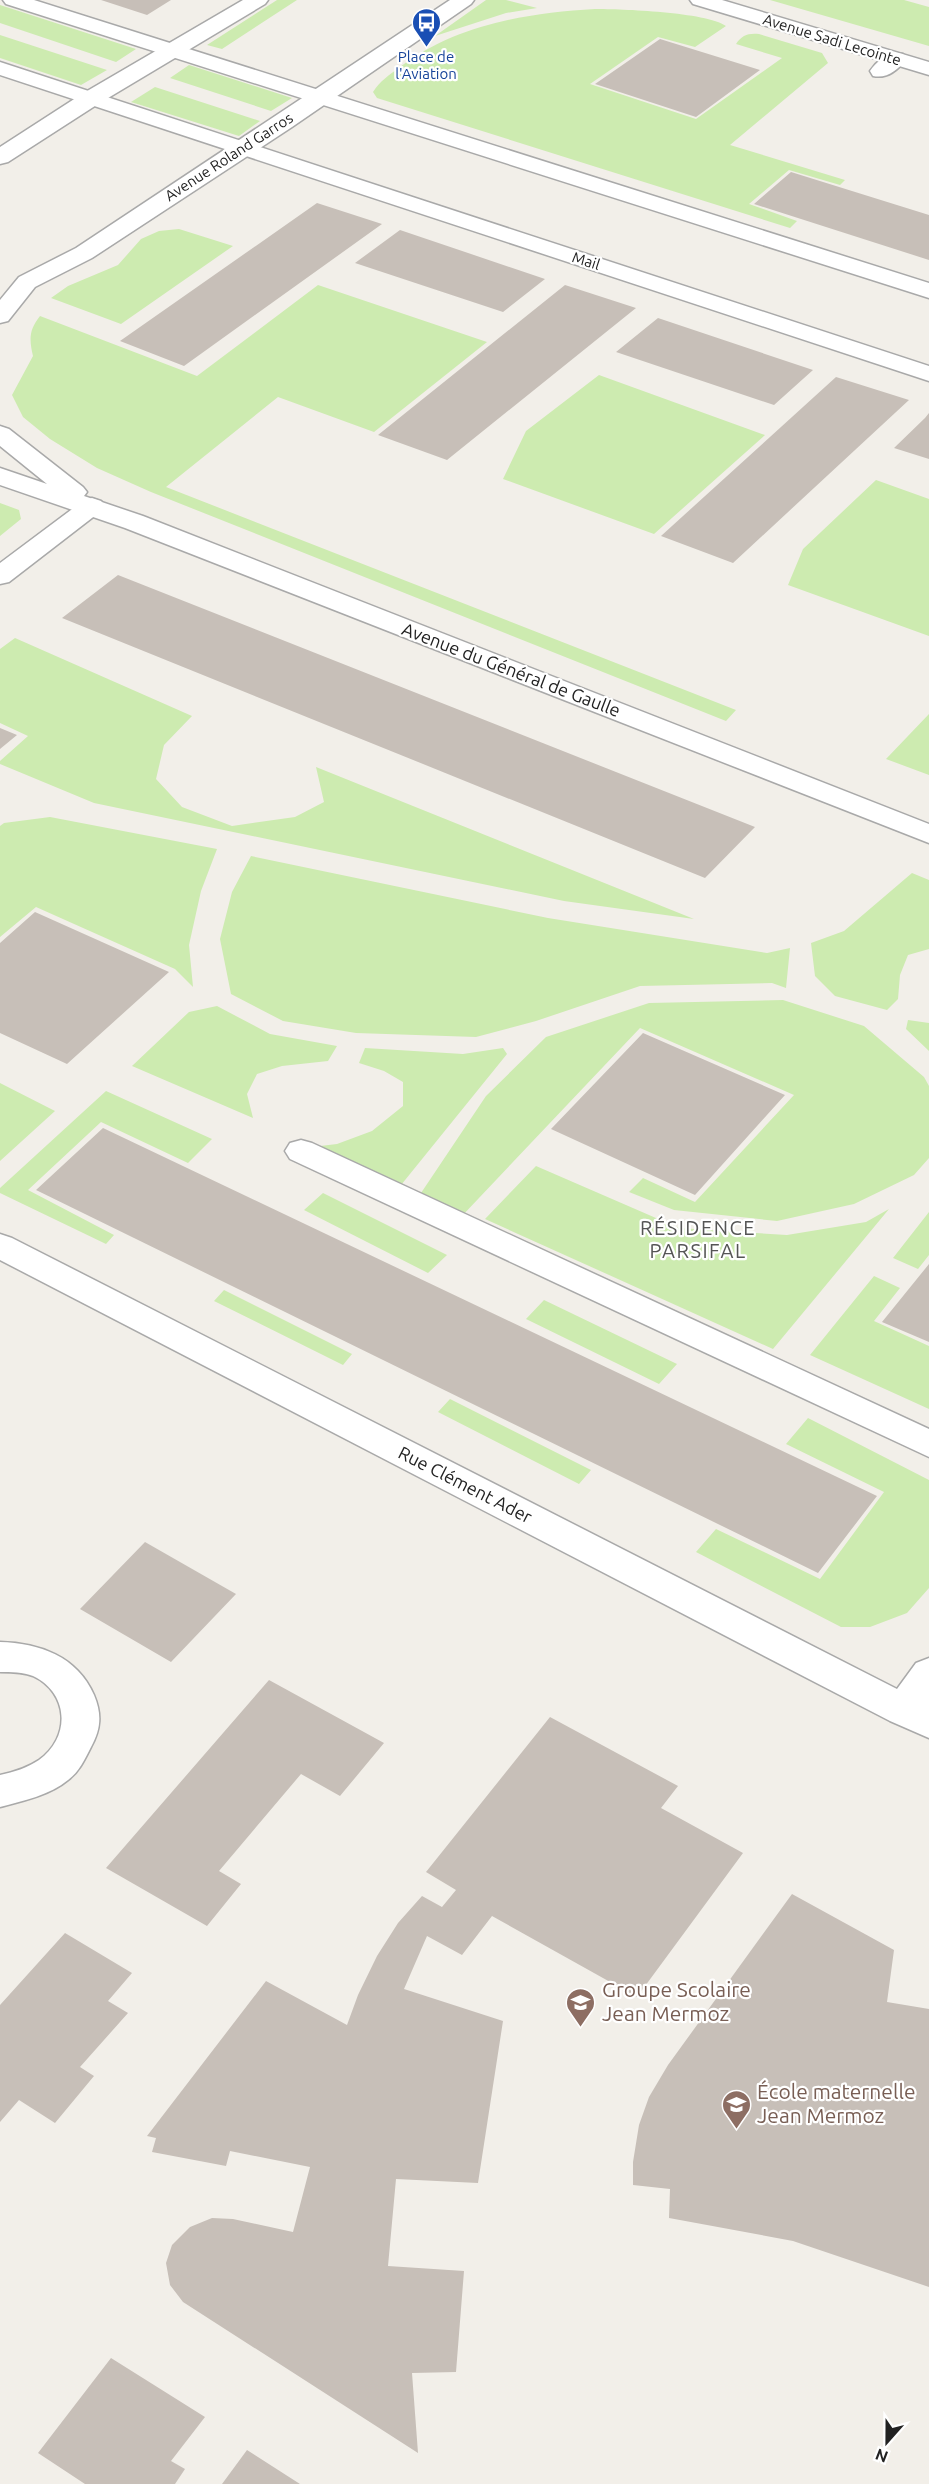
<svg xmlns="http://www.w3.org/2000/svg" width="929" height="2484" font-family="Ubuntu,sans-serif">
  <style>
    .grass { fill: #cdebb0 }
    .building { fill: #c7bfb8 }
    .lines { fill: none; stroke-linecap: round; stroke-linejoin: round }
    .service-casing { stroke: #a9a9a9; stroke-width: 3 }
    .minor-casing { stroke: #a9a9a9; stroke-width: 3 }
    .tertiary-casing { stroke: #a9a9a9; stroke-width: 3 }
    .service { fill: #fff; fill-rule: evenodd }
    .minor { fill: #fff; fill-rule: evenodd }
    .tertiary { fill: #fff; fill-rule: evenodd }
    .labels { text-anchor: middle; stroke-width: 4.5; stroke-linejoin: round; paint-order: stroke }
    .far-street-label { font-size: 15px; fill: #222; stroke: #fff }
    .far-transit-label { font-size: 15px; fill: #164399; stroke: #fff }
    .street-label { font-size: 18px; fill: #222; stroke: #fff }
    .neighbourhood-label { font-size: 20px; letter-spacing: 1.5px; fill: #555; stroke: #fff }
    .near-education-label { font-size: 21px; fill: #785e54; stroke: #fff; text-anchor: start }
  </style>
  <rect width="100%" height="100%" fill="#f2efe9"/>
  <!-- grass -->
  <path class="grass" d="M277 0H297L222 49 207 45Z
    M486 0H506L537 8 506 13 435 36Z
    M770 0H904L929 7V46Z
    M0 5 136 49 116 62 0 23Z
    M595 9C621 9 706 12 726 26L695 47 658 37 590 84 696 119 782 58 736 44C742 35 748 33 759 34L822 53 828 63 730 145 845 180 840 185 789 170 749 204 797 221 790 228 377 98 373 92C380 81 389 75 400 67 456 25 526 13 595 9Z
    M0 35 107 70 81 85 0 58Z
    M189 65 292 98 271 111 170 78Z
    M155 87 260 121 239 136 131 102Z
    M179 229 233 246 121 324 51 298 68 286 118 265 141 239 159 231Z
    M318 285 487 342 374 432 278 397 166 487 736 710 726 721 151 492 97 468 50 439 23 417 12 395 33 356C29 339 29 330 40 316L197 376Z
    M599 375 765 435 654 534 503 479 526 431Z
    M876 480 929 499V636L788 585 803 549Z
    M0 503 19 510 21 519 0 536Z
    M15 638 192 716 164 745 156 779 182 807 232 826 295 817 324 802 316 767 694 919 564 901 94 803 0 764V761L28 736 0 723V649Z
    M929 714V775L886 759Z
    M50 817 217 849 201 891 189 945 193 987 175 969 36 907 0 937V826L4 823Z
    M251 856 548 918 767 953 790 948 786 988 772 983 640 986 536 1021 476 1037 356 1033 283 1021 231 994 220 939 232 892Z
    M912 873 929 880V949L908 955 900 975 898 999 887 1010 835 996 815 976 811 943 844 931Z
    M783 1000 864 1026 924 1077 929 1086V1158L914 1175 854 1204 777 1221 674 1210 629 1192 643 1178 695 1202 794 1095 640 1028 461 1217 419 1196 486 1096 546 1037 649 1003Z
    M217 1006 270 1034 337 1046 328 1061 282 1066 257 1074 247 1094 253 1118 132 1066 189 1012Z
    M908 1020 929 1023V1051L906 1029Z
    M365 1048 463 1054 503 1048 507 1054 397 1190 312 1147 337 1144 372 1131 403 1106V1082L384 1071 359 1063Z
    M0 1083 55 1111 0 1161Z
    M106 1091 212 1139 188 1163 101 1122 28 1190 114 1235 106 1244 0 1193V1188Z
    M536 1166 679 1228 787 1235 866 1222 889 1209 773 1349 485 1219Z
    M323 1193 447 1255 428 1273 304 1210Z
    M929 1212V1255L918 1269 893 1258Z
    M874 1276 900 1288 874 1321 929 1346V1409L810 1355Z
    M224 1290 352 1354 343 1365 214 1301Z
    M544 1300 677 1364 659 1384 526 1319Z
    M450 1399 591 1470 579 1484 438 1412Z
    M808 1418 929 1480V1588L907 1613 870 1627H841L696 1552 716 1529 820 1579 884 1492 786 1444Z"/>
  <!-- building -->
  <path class="building" d="M101 0H171L147 15Z
    M660 39 760 70 696 117 595 84Z
    M791 172 929 215V260L754 204Z
    M317 203 382 224 184 366 120 341Z
    M400 230 545 279 503 312 355 263Z
    M565 285 636 308 447 460 378 435Z
    M658 318 813 370 774 405 616 352Z
    M836 377 909 400 733 563 661 536Z
    M929 413V459L894 448 925 418Z
    M118 575 755 827 705 878 62 618Z
    M0 728 17 735 0 749Z
    M35 912 169 972 67 1064 0 1033V943Z
    M643 1033 785 1095 695 1195 551 1129Z
    M103 1128 877 1496 818 1573 36 1190Z
    M929 1264V1342L882 1322Z
    M145 1542 236 1594 171 1662 80 1609Z
    M269 1680 384 1743 340 1796 301 1774 219 1871 241 1884 207 1926 106 1868Z
    M550 1717 678 1786 661 1808 743 1853 637 1997 492 1916 462 1955 427 1936 404 1989 503 2021 478 2183 396 2179 388 2266 464 2271 456 2372 412 2373 418 2453 183 2302 170 2285 166 2263 172 2245 190 2227 212 2218 233 2219 293 2232 310 2167 230 2151 226 2166 152 2152 156 2138 147 2136 266 1981 347 2025 358 1995 377 1956 398 1923 422 1896 442 1907 456 1890 426 1872Z
    M792 1894 894 1950 887 2002 929 2009V2287L793 2241 669 2218 670 2189 633 2185V2162L639 2125 649 2097 668 2065Z
    M65 1933 132 1973 108 2001 128 2013 80 2067 94 2076 55 2123 19 2100 0 2122V2005Z
    M111 2358 205 2417 171 2461 185 2469 175 2484H85L38 2453Z
    M247 2450 300 2484H222Z"/>
  <g class="lines">
    <defs>
      <path id="service" d="M895 53 903 54 906 59C898 70 887 79 873 76L870 71C876 62 885 55 895 53Z
        M301 1140 312 1143 929 1429V1457L290 1159 285 1151 290 1143Z"/>
      <path id="minor" d="M3 0H34L929 283V298L6 4Z
        M0 62 929 366V381L0 75Z
        M92 498 101 501 105 506 101 511 9 582 0 584V563L83 501Z
        M0 1234 12 1238 897 1689 916 1663 929 1658V1738L890 1721 0 1260Z
        M0 1642C39 1643 77 1656 94 1695 102 1714 101 1729 91 1747 85 1759 79 1772 68 1780 50 1795 23 1801 0 1807V1775C14 1772 27 1768 39 1760 71 1737 69 1693 33 1676 23 1672 11 1672 0 1672Z"/>
      <path id="tertiary" d="M243 0H268L265 4 98 104 8 162 0 164V147L82 94Z
        M450 0H474L471 4 292 127 92 258 35 287 8 321 0 323V300L19 277 76 248Z
        M690 0H722L929 62V75L693 4Z
        M0 426 9 429 83 487 87 492 84 496 143 516 929 824V843L125 528 0 485V468L47 484 0 446Z"/>
    </defs>
    <!-- service casing -->
    <use href="#service" class="service-casing"/>
    <!-- minor casing -->
    <use href="#minor" class="minor-casing"/>
    <!-- tertiary casing -->
    <use href="#tertiary" class="tertiary-casing"/>
    <!-- service -->
    <use href="#service" class="service"/>
    <!-- minor -->
    <use href="#minor" class="minor"/>
    <!-- tertiary -->
    <use href="#tertiary" class="tertiary"/>
  </g>
  <!-- icons -->
  <defs>
    <symbol id="bus-pin" viewBox="-11 -11 22 30"><path d="M0 17L-7.5 6A9.5 9.5 0 1 1 7.5 6Z" fill="#1a4fb4" stroke="#fff"/><path d="M-5-6H5V4H4V6H2V4H-2V6H-4V4H-5ZM-3.5-4V0h7V-4ZM-3.5 1.2v1.5H-2V1.2ZM2 1.2v1.5H3.5V1.2Z" fill="#fff"/></symbol>
    <symbol id="school-pin" viewBox="-11 -11 22 30"><path d="M0 17L-7.5 6A9.5 9.5 0 1 1 7.5 6Z" fill="#8d6e63" stroke="#fff"/><path d="M0-5L7-2L0 1L-7-2ZM-4 1L0 2.5L4 1V4Q0 6-4 4Z" fill="#fff"/></symbol>
  </defs>
  <g fill-rule="evenodd">
    <use href="#bus-pin" x="410" y="6" width="33" height="45"/>
    <use href="#school-pin" x="564" y="1986" width="33" height="45"/>
    <use href="#school-pin" x="720" y="2088" width="33" height="45"/>
  </g>
  <g class="labels">
    <!-- far-street labels -->
    <g class="far-street-label">
      <text transform="translate(832 40) rotate(17)" y="5">Avenue Sadi Lecointe</text>
      <text transform="translate(229 157) rotate(-33)" y="5">Avenue Roland Garros</text>
      <text transform="translate(586 261) rotate(18)" y="5">Mail</text>
    </g>
    <!-- far-transit labels -->
    <g class="far-transit-label">
      <text x="426" y="62">Place de<tspan x="426" dy="17">l'Aviation</tspan></text>
    </g>
    <!-- street labels -->
    <g class="street-label">
      <text transform="translate(511 670) rotate(21)" y="6">Avenue du Général de Gaulle</text>
      <text transform="translate(465 1485) rotate(27)" y="6">Rue Clément Ader</text>
    </g>
    <!-- neighbourhood labels -->
    <g class="neighbourhood-label">
      <text x="698" y="1235">RÉSIDENCE<tspan x="698" dy="23">PARSIFAL</tspan></text>
    </g>
    <!-- near-education labels -->
    <g class="near-education-label">
      <text x="602" y="1997">Groupe Scolaire<tspan x="602" dy="24">Jean Mermoz</tspan></text>
      <text x="757" y="2099">École maternelle<tspan x="757" dy="24">Jean Mermoz</tspan></text>
    </g>
  </g>
  <!-- north arrow -->
  <g transform="translate(887 2442) rotate(201)" stroke="#ffffff" stroke-width="4.5" paint-order="stroke">
  <path d="M0-4.5L10 22L0 15L-10 22Z" fill="#222222"/>
  <text y="-9" font-size="16" font-weight="bold" text-anchor="middle" fill="#222222">N</text>
  </g>
</svg>
